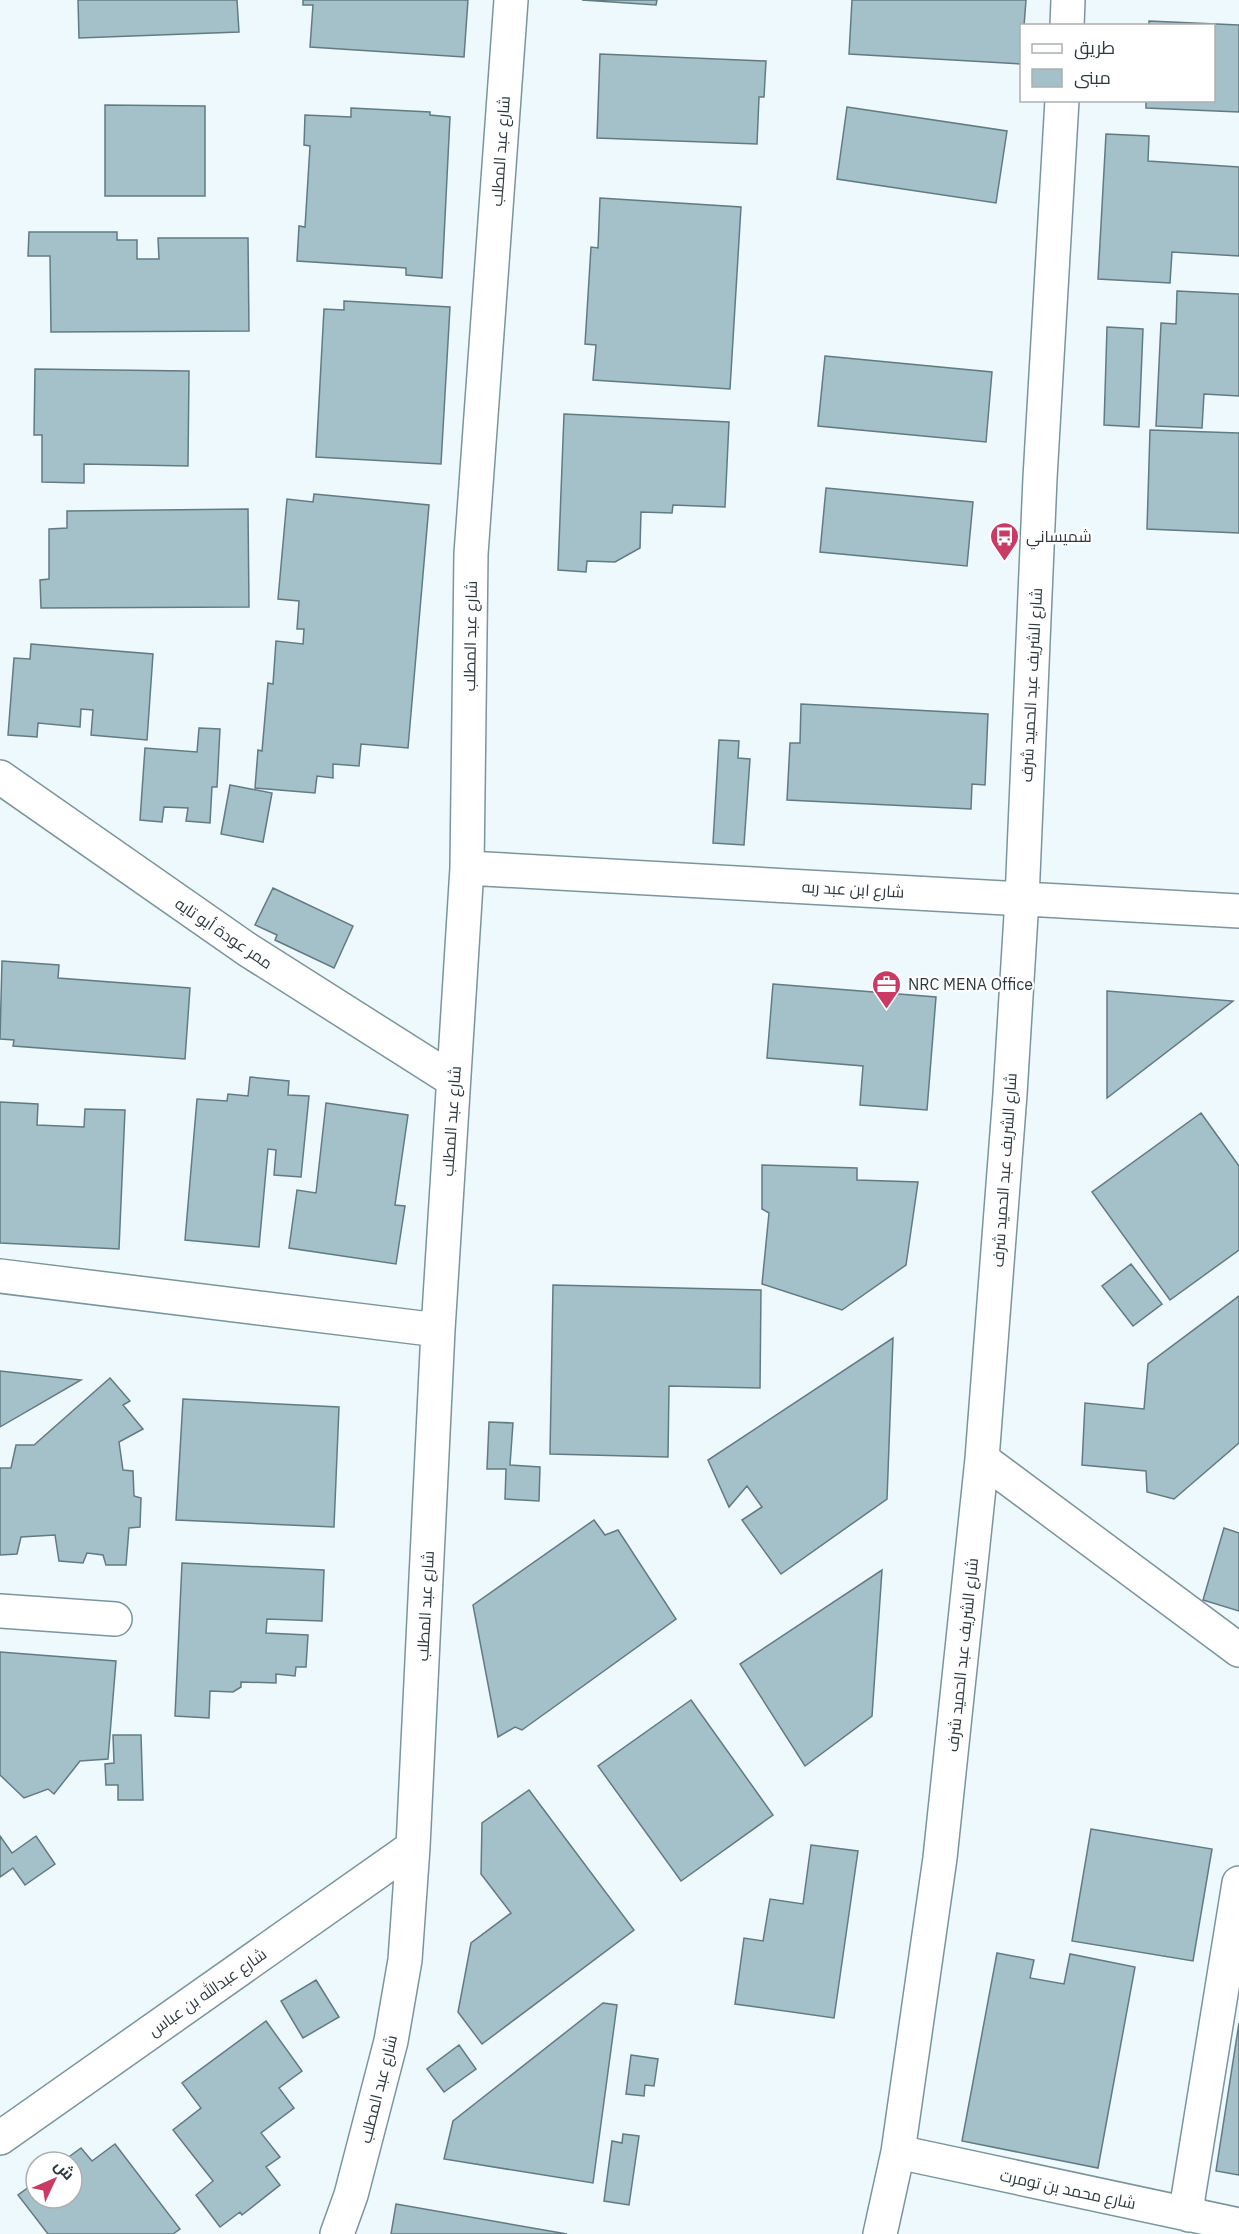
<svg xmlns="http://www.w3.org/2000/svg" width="1239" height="2234" font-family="'IBM Plex Sans',Cairo,sans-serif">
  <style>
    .building { fill: #a4c0c8; stroke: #627b83; stroke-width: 1.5 }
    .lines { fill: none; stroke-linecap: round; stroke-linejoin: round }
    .minor-casing { stroke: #7b959d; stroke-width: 36 }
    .minor { stroke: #fff; stroke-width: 33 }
    .labels { text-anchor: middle; stroke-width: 4.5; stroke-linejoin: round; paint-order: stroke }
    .street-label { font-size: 16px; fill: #2e393d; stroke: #fff }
    .poi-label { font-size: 16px; fill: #2e393d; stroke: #fff; text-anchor: start }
  </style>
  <rect width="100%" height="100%" fill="#eef9fd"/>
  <!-- building -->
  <path class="building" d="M78 0H237L239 32 79 38Z
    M303 0H468L464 57 310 47 313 5H303Z
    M582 0H657L656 5Z
    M852 0H1026L1024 26H1022V64L849 54Z
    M1149 21 1239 25V112L1146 108V100H1214V26H1149Z
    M600 54 766 61 764 97H759L757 144 597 138Z
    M105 105 205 106V196H105Z
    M847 107 1007 131 996 203 837 179Z
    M351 108 430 112V115L450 117 442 278 406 275V268L297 261 299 226 305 227 310 146 304 145 305 115 351 117Z
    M1106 134 1149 136 1148 161 1239 167V256L1172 252 1170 283 1098 279Z
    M600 198 741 207 730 389 593 380 596 345 585 344 591 247 598 248Z
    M29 232H117V240H137V259H159L158 238H248L249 331 51 332 50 256H28Z
    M1177 291 1239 294V396L1204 394 1202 428 1156 426 1161 323 1176 324Z
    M344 301 450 307 441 464 316 457 324 309 344 310Z
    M1107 327 1143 329 1139 427 1104 425Z
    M825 356 992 372 986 442 818 426Z
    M35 369 189 371 188 466 84 464V483L42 482V435H34Z
    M564 414 729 422 725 507 673 505 672 513 641 512 640 548 615 562 587 561 586 572 558 570Z
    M1150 430 1239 433V533L1147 529Z
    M826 488 973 502 967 566 820 552Z
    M314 494 429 505 408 748 361 744 359 766 333 764V778L317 776 315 793 255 788 258 750 262 751 268 683 273 684 276 641 303 644 304 629H297L299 601 278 599 287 499 313 502Z
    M248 509 249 607 41 608 40 580 49 579V529L67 528V511Z
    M31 644 153 654 147 740 91 735 93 710 81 709 80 727 38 723 37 737 8 735 14 658 30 659Z
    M801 704 988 714 985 785 972 784 971 809 787 800 790 743H800Z
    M199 728 220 729 217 787H212L210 823 186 821 188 808 164 807 162 822 140 820 145 748 197 752Z
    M719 740 739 741 738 758 750 759 744 845 713 843Z
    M230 785 272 793 263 842 221 834Z
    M273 888 353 926 334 968 275 940 277 935 255 925Z
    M2 961 59 965 58 978 190 988 185 1059 13 1046 14 1040 0 1039Z
    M773 984 936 997 927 1110 860 1105 863 1066 767 1058Z
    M1107 991 1233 1001 1107 1098Z
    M250 1077 289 1081 288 1095 309 1096 301 1177 274 1175 276 1150 268 1149 259 1247 185 1240 197 1099 227 1101 228 1094 248 1096Z
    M0 1102 38 1104 37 1125 84 1127 85 1109 125 1110 119 1249 0 1243Z
    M326 1103 408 1115 395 1205 405 1206 396 1264 289 1248 297 1190 316 1193Z
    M1201 1113 1239 1166V1250L1170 1300 1092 1192Z
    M762 1165 857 1168V1180L918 1182 906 1265 842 1310 762 1284 769 1213 762 1209Z
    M1131 1264 1162 1304 1133 1326 1102 1286Z
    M553 1285 761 1290 760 1388 669 1386 668 1457 550 1454Z
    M1239 1296V1443L1174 1499 1147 1492 1146 1471 1082 1465 1085 1403 1144 1409 1148 1364Z
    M893 1338 887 1499 781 1574 742 1520 762 1507 747 1486 729 1507 708 1460Z
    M0 1371 81 1380 0 1427Z
    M110 1378 130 1401 123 1405 143 1429 119 1442 123 1470 133 1471 134 1496 141 1498 140 1527 129 1528 126 1565H106L103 1555 87 1553 83 1563 59 1561 55 1535 21 1537 17 1554 0 1555V1468H11L16 1445H34Z
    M183 1399 339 1407 334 1527 176 1520Z
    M489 1422 513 1423 510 1465 540 1467 539 1501 505 1499 506 1469H487Z
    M594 1520 605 1535 618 1530 676 1619 522 1730 515 1727 498 1737 473 1605Z
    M1224 1528 1239 1533V1611L1203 1600Z
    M182 1563 324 1570 322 1621 267 1619 266 1633 308 1635 306 1667H296L295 1676 276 1674V1683L241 1682V1687L233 1692 210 1691 209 1718 175 1716Z
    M882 1570 872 1716 805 1766 740 1664Z
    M0 1652 116 1661 108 1759 80 1761 54 1794 48 1789 24 1798 0 1775Z
    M691 1700 773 1815 681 1881 598 1766Z
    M113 1735H141L143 1800H118V1785H106L105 1764 114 1763Z
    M529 1790 634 1930 482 2044 458 2012 471 1943 511 1913 481 1874 482 1823Z
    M1091 1829 1212 1849 1193 1961 1072 1941Z
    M0 1836 12 1853 36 1836 55 1864 25 1885 13 1868 0 1877Z
    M811 1845 858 1851 834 2018 735 2004 744 1938 763 1941 770 1899 803 1904Z
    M997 1953 1034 1960 1030 1978 1064 1984 1070 1954 1135 1967 1098 2168 962 2141Z
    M316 1980 339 2017 303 2038 281 2001Z
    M603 2003 617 2005 593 2183 444 2159 453 2121Z
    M266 2021 302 2071 279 2088 294 2108 261 2133 280 2157 266 2167 280 2185 242 2215 240 2212 220 2227 196 2195 213 2181 173 2130 201 2108 182 2083Z
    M1239 2023V2175L1216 2171Z
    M459 2045 476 2069 444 2092 427 2069Z
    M631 2055 658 2059 654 2086 645 2085 644 2096 626 2094Z
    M623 2134 639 2136 629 2205 604 2201 612 2141 622 2143Z
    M115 2144 180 2229 173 2234H48L18 2195 36 2182V2198H72V2162H62L81 2148 92 2161Z
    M396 2204 567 2234H391Z"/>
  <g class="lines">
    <defs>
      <path id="minor" d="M1067 26 1068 0
        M0 777 248 950 453 1080
        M467 868 1239 911
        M0 1276 438 1330
        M982 1459 1239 1650
        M0 1611 115 1619
        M0 2138 413 1847
        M898 2152 1239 2225
        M1189 2215 1188 2198 1239 1883
        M337 2234 351 2195 391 2041 405 1960 413 1847 438 1330 467 868 471 554 511 0
        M880 2234 898 2152 940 1858 982 1459 1010 1094 1022 899 1040 478 1062 100"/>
    </defs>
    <!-- minor casing -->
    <use href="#minor" class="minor-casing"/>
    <!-- minor -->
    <use href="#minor" class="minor"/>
  </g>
  <!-- icons -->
  <defs>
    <symbol id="bus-pin" viewBox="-11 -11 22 30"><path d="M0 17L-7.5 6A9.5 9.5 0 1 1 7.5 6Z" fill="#c93b62" stroke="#fff"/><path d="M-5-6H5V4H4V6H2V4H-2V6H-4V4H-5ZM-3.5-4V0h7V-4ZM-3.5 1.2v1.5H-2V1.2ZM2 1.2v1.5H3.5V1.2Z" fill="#fff"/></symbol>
    <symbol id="office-pin" viewBox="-11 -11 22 30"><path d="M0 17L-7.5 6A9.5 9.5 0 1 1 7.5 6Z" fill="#c93b62" stroke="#fff"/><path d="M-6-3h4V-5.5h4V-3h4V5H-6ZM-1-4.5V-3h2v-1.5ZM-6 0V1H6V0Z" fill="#fff"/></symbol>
  </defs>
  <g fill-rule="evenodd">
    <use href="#bus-pin" x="988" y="520" width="33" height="45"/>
    <use href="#office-pin" x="870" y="968" width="33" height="45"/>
  </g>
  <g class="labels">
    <!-- street labels -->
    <g class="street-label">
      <text transform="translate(500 151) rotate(-86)" y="6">شارع عبد المطلب</text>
      <text transform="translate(470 636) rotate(-89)" y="6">شارع عبد المطلب</text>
      <text transform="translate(1031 685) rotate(-87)" y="6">شارع الشريف عبد الحميد شرف</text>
      <text transform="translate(853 889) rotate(3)" y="6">شارع ابن عبد ربه</text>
      <text transform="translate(224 933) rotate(34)" y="6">ممر عودة أبو تايه</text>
      <text transform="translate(451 1121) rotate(-86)" y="6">شارع عبد المطلب</text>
      <text transform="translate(1004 1170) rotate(-86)" y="6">شارع الشريف عبد الحميد شرف</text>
      <text transform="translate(425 1606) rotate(-87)" y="6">شارع عبد المطلب</text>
      <text transform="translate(962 1655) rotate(-84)" y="6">شارع الشريف عبد الحميد شرف</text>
      <text transform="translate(207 1992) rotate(-35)" y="6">شارع عبدالله بن عباس</text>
      <text transform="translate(378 2089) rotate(-76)" y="6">شارع عبد المطلب</text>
      <text transform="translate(1068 2189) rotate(12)" y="6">شارع محمد بن تومرت</text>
    </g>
    <!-- poi labels -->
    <g class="poi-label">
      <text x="1026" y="542">شميساني</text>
      <text x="908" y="990">NRC MENA Office</text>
    </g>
  </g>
  <!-- legend -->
  <rect x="1020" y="24" width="195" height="78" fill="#ffffff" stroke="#abb0b1" stroke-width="1.5"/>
  <rect x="1032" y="44" width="30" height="9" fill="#ffffff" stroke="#abb0b1" stroke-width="1.5"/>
  <text x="1074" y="54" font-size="18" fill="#2e393d">طريق</text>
  <rect x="1032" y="69" width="30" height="18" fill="#a4c0c8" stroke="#abb0b1" stroke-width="1.5"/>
  <text x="1074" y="84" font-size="18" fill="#2e393d">مبنى</text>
  <!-- north arrow -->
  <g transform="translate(54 2180) rotate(46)"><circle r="28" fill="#ffffff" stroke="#abb0b1" stroke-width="1.5"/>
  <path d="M0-4.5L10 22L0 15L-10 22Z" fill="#c93b62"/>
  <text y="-9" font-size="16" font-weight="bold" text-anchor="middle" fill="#2e393d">ش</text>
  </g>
</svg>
